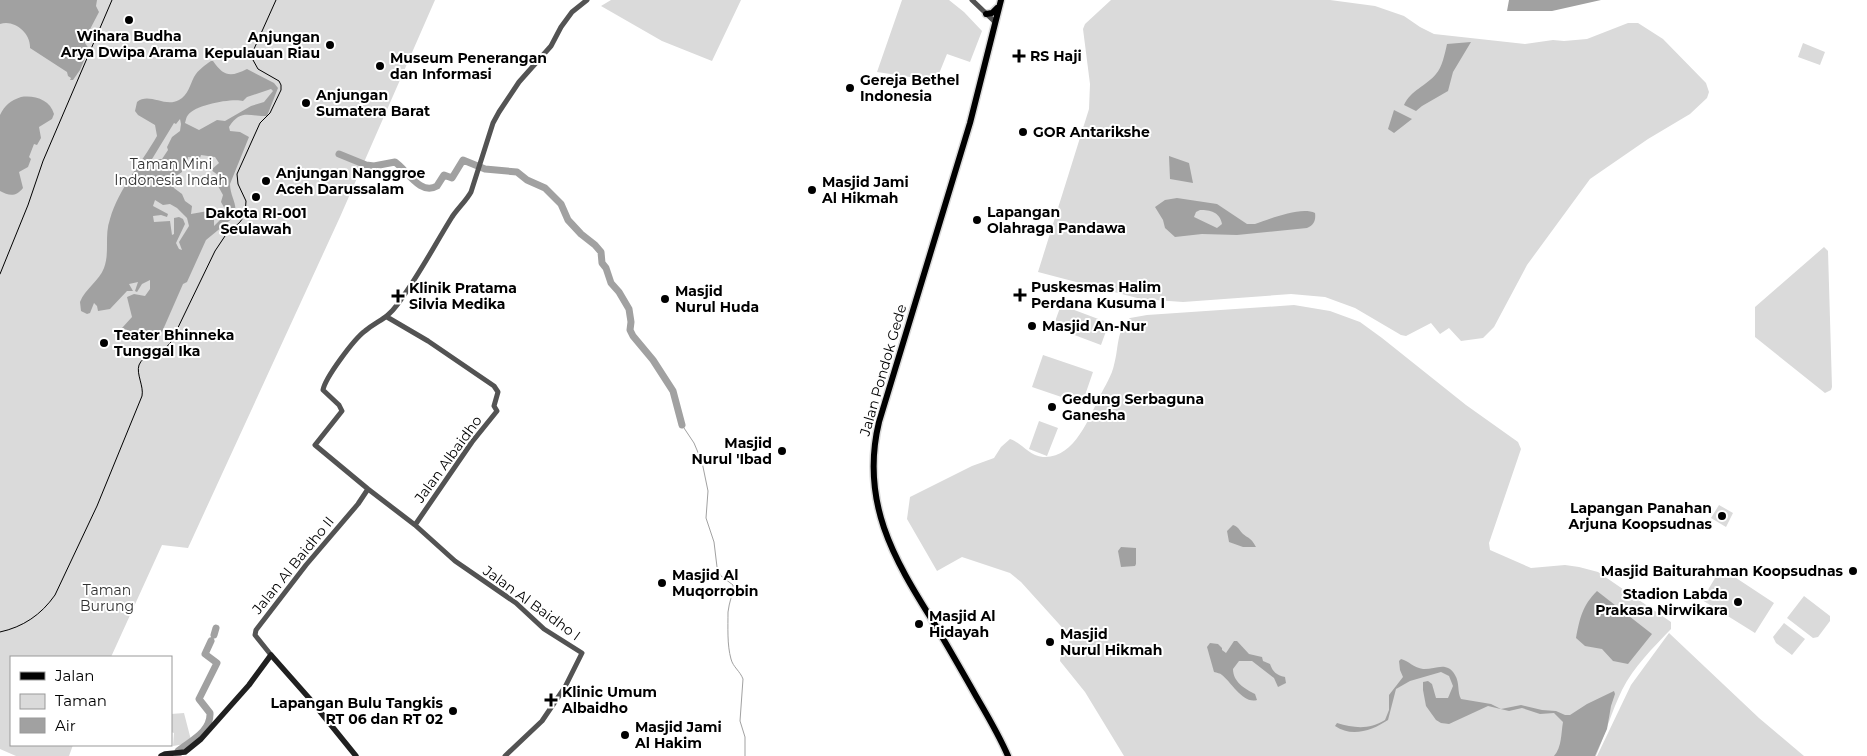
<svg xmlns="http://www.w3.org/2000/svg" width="1867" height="756" font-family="Montserrat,sans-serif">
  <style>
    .green { fill: #dadada }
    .water { fill: #a1a1a1; fill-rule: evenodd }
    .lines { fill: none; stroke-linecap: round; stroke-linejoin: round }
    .stream { stroke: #a1a1a1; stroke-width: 1 }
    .river { stroke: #a1a1a1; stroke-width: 7 }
    .primary-casing { stroke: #dbdbdb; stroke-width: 9 }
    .tertiary { stroke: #535353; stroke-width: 5 }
    .secondary { stroke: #202020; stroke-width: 5.5 }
    .primary { stroke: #000; stroke-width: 6 }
    .tram { stroke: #000; stroke-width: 1 }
    .poi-dot { fill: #000; stroke: #fff; stroke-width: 2 }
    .labels { text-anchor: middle; stroke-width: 4; stroke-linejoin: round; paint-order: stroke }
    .poi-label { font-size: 14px; font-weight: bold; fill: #000; stroke: #fff; text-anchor: start }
    .park-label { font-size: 14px; fill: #313131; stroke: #fff }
    .street-label { font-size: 14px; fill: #000; stroke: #fff }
  </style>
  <rect width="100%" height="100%" fill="#fff"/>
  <!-- green -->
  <path class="green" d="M0 0H435L340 217 188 548 162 545 111 657H11V745H73L69 756H16L0 749Z
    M611 0H741L712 61 662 41 601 6Z
    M902 0H949L964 12 982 31 970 62 947 54 936 81 877 72Z
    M1111 0H1330L1375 6 1404 16 1420 27 1434 34 1525 44 1553 40 1564 41 1587 39 1628 23H1638L1663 39 1706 83 1709 92 1707 98 1690 114 1648 139 1590 179 1527 265 1494 327 1483 338 1461 341 1449 328 1440 334 1431 323 1406 336 1401 335 1355 308 1325 297 1291 294 1183 302 1141 299 1038 272 1089 109 1090 84 1083 29 1085 24Z
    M1803 43 1825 52 1820 65 1798 57Z
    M1824 247 1828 251 1832 387 1831 390 1825 393 1755 337V307Z
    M1061 305 1109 323 1101 345 1053 327Z
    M1294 305 1330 311 1360 322 1382 338 1466 405 1518 442 1521 449 1489 543 1490 550 1531 568 1565 565 1579 567 1598 572 1671 622V629C1653 648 1634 666 1622 690 1612 711 1605 734 1596 756H1124L1085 692 1060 661 1061 653 1069 643 1068 634 1021 582 1010 573 962 557 937 571 907 519 910 497 972 466 994 458 1001 447 1010 439C1022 443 1029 456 1043 457 1074 459 1089 418 1100 396 1105 386 1112 375 1114 365 1119 348 1116 330 1130 318L1147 315Z
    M1043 355 1093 372 1082 404 1032 387Z
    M1039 421 1058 428 1047 456 1029 449Z
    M1719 505 1733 513 1726 527 1711 518Z
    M1721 568 1774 603 1755 633 1702 600Z
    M1804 596 1830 616V621L1818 637 1813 638 1787 618Z
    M1784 623 1805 639 1792 655 1776 643 1773 637Z
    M1669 633 1759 718 1804 756H1597L1631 685Z
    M184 713 191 740 185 744 173 746 174 733 171 732V714Z"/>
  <!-- water -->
  <path class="water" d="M0 0H97L96 6 99 12 85 39V43L89 49 80 70 73 80H70L71 78 68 76 67 72 30 48C31 33 14 19 0 24Z
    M1509 0H1601L1552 11H1507Z
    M1471 42 1453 72 1448 91 1422 106 1416 111 1404 105C1411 90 1426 86 1436 74 1442 68 1445 53 1447 44Z
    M211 61H213C224 77 231 77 247 69L274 83 278 88 267 116C250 117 241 108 229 127L230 131 240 132 249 137 230 184C230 197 239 205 234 217L206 240 187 282 183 284 162 332 154 337H144L143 339 141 335 122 328 132 317 127 297 134 294 145 296 150 289V280L142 284 137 292 135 291 138 282 129 284 133 291H127L110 309 98 311 97 306 94 303 90 313 87 314 81 311 80 302C85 289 99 281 104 268 110 252 104 236 110 219 119 188 141 164 157 136L155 125 138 115 135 111 137 102C149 92 165 108 179 100 188 95 190 85 194 77 198 70 205 65 211 61ZM271 89 273 91 264 102 251 106 225 121 217 120 199 130 185 123C186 120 186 117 188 115 195 105 232 98 243 101L247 97ZM180 119 181 124 180 131 172 137 167 147 168 150 162 159H158L154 167 149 164 174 123 176 124ZM201 155 215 157 219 163 211 170 218 175V186L223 195 221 202 229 216 227 218 221 219 214 226V219L212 220V215L208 211 191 214 192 206 185 201 182 194 174 188 171 183 173 178 182 172V165L187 164 188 157 200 158ZM155 200 163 205 170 204 177 208 187 218 189 226 179 242 182 250 179 249 176 243 185 224 183 219 179 217 174 218V234L172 235 170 221 154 222 153 216 161 215 167 217 168 214 153 206Z
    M21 97C35 95 50 100 54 114L52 119 39 127 41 138 37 145 34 144 29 157 31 159 28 167 19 172 23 188C16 197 9 196 0 191V115C5 105 10 101 21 97Z
    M1394 110 1412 119 1394 133 1388 129Z
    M1169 156 1189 163 1193 183 1170 179Z
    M1177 198 1217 204 1247 224H1255C1270 219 1301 206 1315 213 1316 220 1314 225 1307 228L1237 235 1202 234 1175 237 1165 228 1163 220 1155 207 1165 200ZM1200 210C1210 210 1220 212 1222 224L1217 228 1194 217 1196 212Z
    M1233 525C1239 527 1239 530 1243 534 1251 540 1251 538 1256 547H1243L1229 542 1227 531Z
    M1121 547 1136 548V564L1135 566 1121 567 1118 551Z
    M1597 591 1652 634 1628 664 1613 661 1602 649 1585 646 1576 638C1580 618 1582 606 1597 591Z
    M1234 641H1237L1249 654 1262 657 1263 661 1270 664C1273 672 1276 675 1285 677L1286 683 1278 687 1274 678 1252 661H1239L1233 669C1233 682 1245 689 1255 694L1257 700C1243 704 1232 683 1222 675 1220 673 1217 673 1214 672L1207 647 1210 643 1218 644 1222 648V650L1226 653Z
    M1401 659C1409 661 1414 668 1423 669 1434 670 1447 660 1455 675 1460 683 1457 692 1461 699L1491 704 1501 709 1521 705 1542 710 1556 711 1565 715H1570L1587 704 1614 691 1615 694 1611 706 1607 729 1595 756H1554C1562 747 1561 733 1563 722L1554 713 1540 714 1522 708 1509 711 1488 706 1449 724 1441 723 1436 720 1426 706 1423 690V682L1428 681 1432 684 1436 698H1448L1453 686 1449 676 1441 672 1410 681 1396 689 1388 720C1373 730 1352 738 1335 726L1337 723C1354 728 1369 730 1385 720L1389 710V695L1403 677 1400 670 1399 661Z"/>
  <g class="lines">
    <!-- stream -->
    <path class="stream" d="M682 425 694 443 702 462 708 491 706 518 714 542 717 567 721 576 733 585C733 595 729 602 728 612 728 627 727 645 731 659 733 667 740 671 743 679L740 721 745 737V756"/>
    <!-- river -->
    <path class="river" d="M339 154 366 165 374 166 395 162C407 170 420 196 437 186L444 175 452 178 463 160 485 169 517 172 527 180 545 188 561 204 568 220 581 234 595 245 601 252 602 263 606 268 611 283 619 292 629 309 631 322 630 330 633 336 653 360 673 391 682 425
      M214 635 216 628
      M178 756V751C190 741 211 732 210 713L199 699 217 663 205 654 211 641"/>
    <defs>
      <path id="primary" d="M1001 0 970 123 879 422C860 501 893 558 934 623 948 647 962 671 976 696 987 715 999 735 1008 756
        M986 14 992 13 997 8"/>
    </defs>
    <!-- primary casing -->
    <use href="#primary" class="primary-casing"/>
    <!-- tertiary -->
    <path class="tertiary" d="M972 0 995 22
      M387 317 428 341 494 386 498 392 494 406 497 411 472 442 415 525
      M271 655 255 635 256 630 306 565 358 504 368 489
      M505 756 542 721 565 687 582 653 544 629 516 603 455 561 415 525 368 489 315 445 342 411 339 405 323 390C325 378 354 339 365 331 378 320 386 320 397 305 418 277 434 246 452 217 458 208 466 201 471 192L493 123 499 112 519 82 551 46 561 27 572 12 587 0"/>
    <!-- secondary -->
    <path class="secondary" d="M161 756 165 754 185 752 201 739 249 685 271 655 309 698 356 756"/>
    <!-- primary -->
    <use href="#primary" class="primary"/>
    <!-- tram -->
    <path class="tram" d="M0 274 28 205 43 161 112 0
      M0 632C23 627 41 615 55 595L97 506 142 396C144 386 136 374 139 365 143 355 155 355 163 350 166 348 168 345 171 342L215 251 225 236 240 222 245 215 246 201 238 184 237 174 260 123 270 113 281 90V85L279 81 258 69 253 60 254 49 276 0"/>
  </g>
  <!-- markers -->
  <g class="poi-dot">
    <circle cx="129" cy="20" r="5"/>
    <circle cx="330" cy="45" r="5"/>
    <path d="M1016.5 48.5h5v5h5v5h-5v5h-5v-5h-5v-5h5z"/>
    <circle cx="380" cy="66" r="5"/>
    <circle cx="850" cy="88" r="5"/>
    <circle cx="306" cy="103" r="5"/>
    <circle cx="1023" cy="132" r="5"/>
    <circle cx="266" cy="181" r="5"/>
    <circle cx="812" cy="190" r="5"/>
    <circle cx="256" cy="197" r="5"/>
    <circle cx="977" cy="220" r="5"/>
    <path d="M1017.5 287.5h5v5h5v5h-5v5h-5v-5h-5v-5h5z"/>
    <path d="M395.5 288.5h5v5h5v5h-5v5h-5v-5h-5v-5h5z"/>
    <circle cx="665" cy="299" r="5"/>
    <circle cx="1032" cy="326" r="5"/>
    <circle cx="104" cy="343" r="5"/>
    <circle cx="1052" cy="407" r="5"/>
    <circle cx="782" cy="451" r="5"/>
    <circle cx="1722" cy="516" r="5"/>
    <circle cx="1853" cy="571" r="5"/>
    <circle cx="662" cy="583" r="5"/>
    <circle cx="1738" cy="602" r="5"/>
    <circle cx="919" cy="624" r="5"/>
    <circle cx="1050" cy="642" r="5"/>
    <path d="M548.5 692.5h5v5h5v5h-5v5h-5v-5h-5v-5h5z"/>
    <circle cx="453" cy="711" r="5"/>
    <circle cx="625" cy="735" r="5"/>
  </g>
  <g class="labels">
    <!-- poi labels -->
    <g class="poi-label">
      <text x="129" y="41" text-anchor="middle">Wihara Budha<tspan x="129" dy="16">Arya Dwipa Arama</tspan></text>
      <text x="320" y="42" text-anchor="end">Anjungan<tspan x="320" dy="16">Kepulauan Riau</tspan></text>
      <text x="1030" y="61">RS Haji</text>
      <text x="390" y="63">Museum Penerangan<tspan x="390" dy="16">dan Informasi</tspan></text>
      <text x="860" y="85">Gereja Bethel<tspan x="860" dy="16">Indonesia</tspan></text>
      <text x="316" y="100">Anjungan<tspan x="316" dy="16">Sumatera Barat</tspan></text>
      <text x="1033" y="137">GOR Antarikshe</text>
      <text x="276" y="178">Anjungan Nanggroe<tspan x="276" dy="16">Aceh Darussalam</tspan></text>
      <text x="822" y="187">Masjid Jami<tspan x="822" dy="16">Al Hikmah</tspan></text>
      <text x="987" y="217">Lapangan<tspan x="987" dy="16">Olahraga Pandawa</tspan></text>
      <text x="256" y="218" text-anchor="middle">Dakota RI-001<tspan x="256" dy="16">Seulawah</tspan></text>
      <text x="1031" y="292">Puskesmas Halim<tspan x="1031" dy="16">Perdana Kusuma I</tspan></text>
      <text x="409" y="293">Klinik Pratama<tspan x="409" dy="16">Silvia Medika</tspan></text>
      <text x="675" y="296">Masjid<tspan x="675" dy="16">Nurul Huda</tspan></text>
      <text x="1042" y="331">Masjid An-Nur</text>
      <text x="114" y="340">Teater Bhinneka<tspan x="114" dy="16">Tunggal Ika</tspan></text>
      <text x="1062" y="404">Gedung Serbaguna<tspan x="1062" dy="16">Ganesha</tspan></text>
      <text x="772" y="448" text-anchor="end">Masjid<tspan x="772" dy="16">Nurul 'Ibad</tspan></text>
      <text x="1712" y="513" text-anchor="end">Lapangan Panahan<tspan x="1712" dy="16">Arjuna Koopsudnas</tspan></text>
      <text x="1843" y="576" text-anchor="end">Masjid Baiturahman Koopsudnas</text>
      <text x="672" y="580">Masjid Al<tspan x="672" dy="16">Muqorrobin</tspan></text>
      <text x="1728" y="599" text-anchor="end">Stadion Labda<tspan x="1728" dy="16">Prakasa Nirwikara</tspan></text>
      <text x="929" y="621">Masjid Al<tspan x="929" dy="16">Hidayah</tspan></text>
      <text x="1060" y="639">Masjid<tspan x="1060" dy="16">Nurul Hikmah</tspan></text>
      <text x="562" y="697">Klinic Umum<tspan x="562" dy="16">Albaidho</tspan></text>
      <text x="443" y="708" text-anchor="end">Lapangan Bulu Tangkis<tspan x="443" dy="16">RT 06 dan RT 02</tspan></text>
      <text x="635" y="732">Masjid Jami<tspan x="635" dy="16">Al Hakim</tspan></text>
    </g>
    <!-- park labels -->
    <g class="park-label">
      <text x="171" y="169">Taman Mini<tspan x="171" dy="16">Indonesia Indah</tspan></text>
      <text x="107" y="595">Taman<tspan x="107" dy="16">Burung</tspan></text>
    </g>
    <!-- street labels -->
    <g class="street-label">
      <text transform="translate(883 370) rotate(-74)" y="5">Jalan Pondok Gede</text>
      <text transform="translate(448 459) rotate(-54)" y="5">Jalan Albaidho</text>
      <text transform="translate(293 565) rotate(-51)" y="5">Jalan Al Baidho II</text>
      <text transform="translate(532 603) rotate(36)" y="5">Jalan Al Baidho I</text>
    </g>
  </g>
  <!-- legend -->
  <rect x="10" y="656" width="162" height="90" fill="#ffffff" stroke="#999999"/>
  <rect x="20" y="672" width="25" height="8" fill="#000000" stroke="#999999"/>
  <text x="55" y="681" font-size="15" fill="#000000">Jalan</text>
  <rect x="20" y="694" width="25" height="15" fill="#dadada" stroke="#999999"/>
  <text x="55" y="706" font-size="15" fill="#000000">Taman</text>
  <rect x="20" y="718" width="25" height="15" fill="#a1a1a1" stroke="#999999"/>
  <text x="55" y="731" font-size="15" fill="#000000">Air</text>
</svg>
